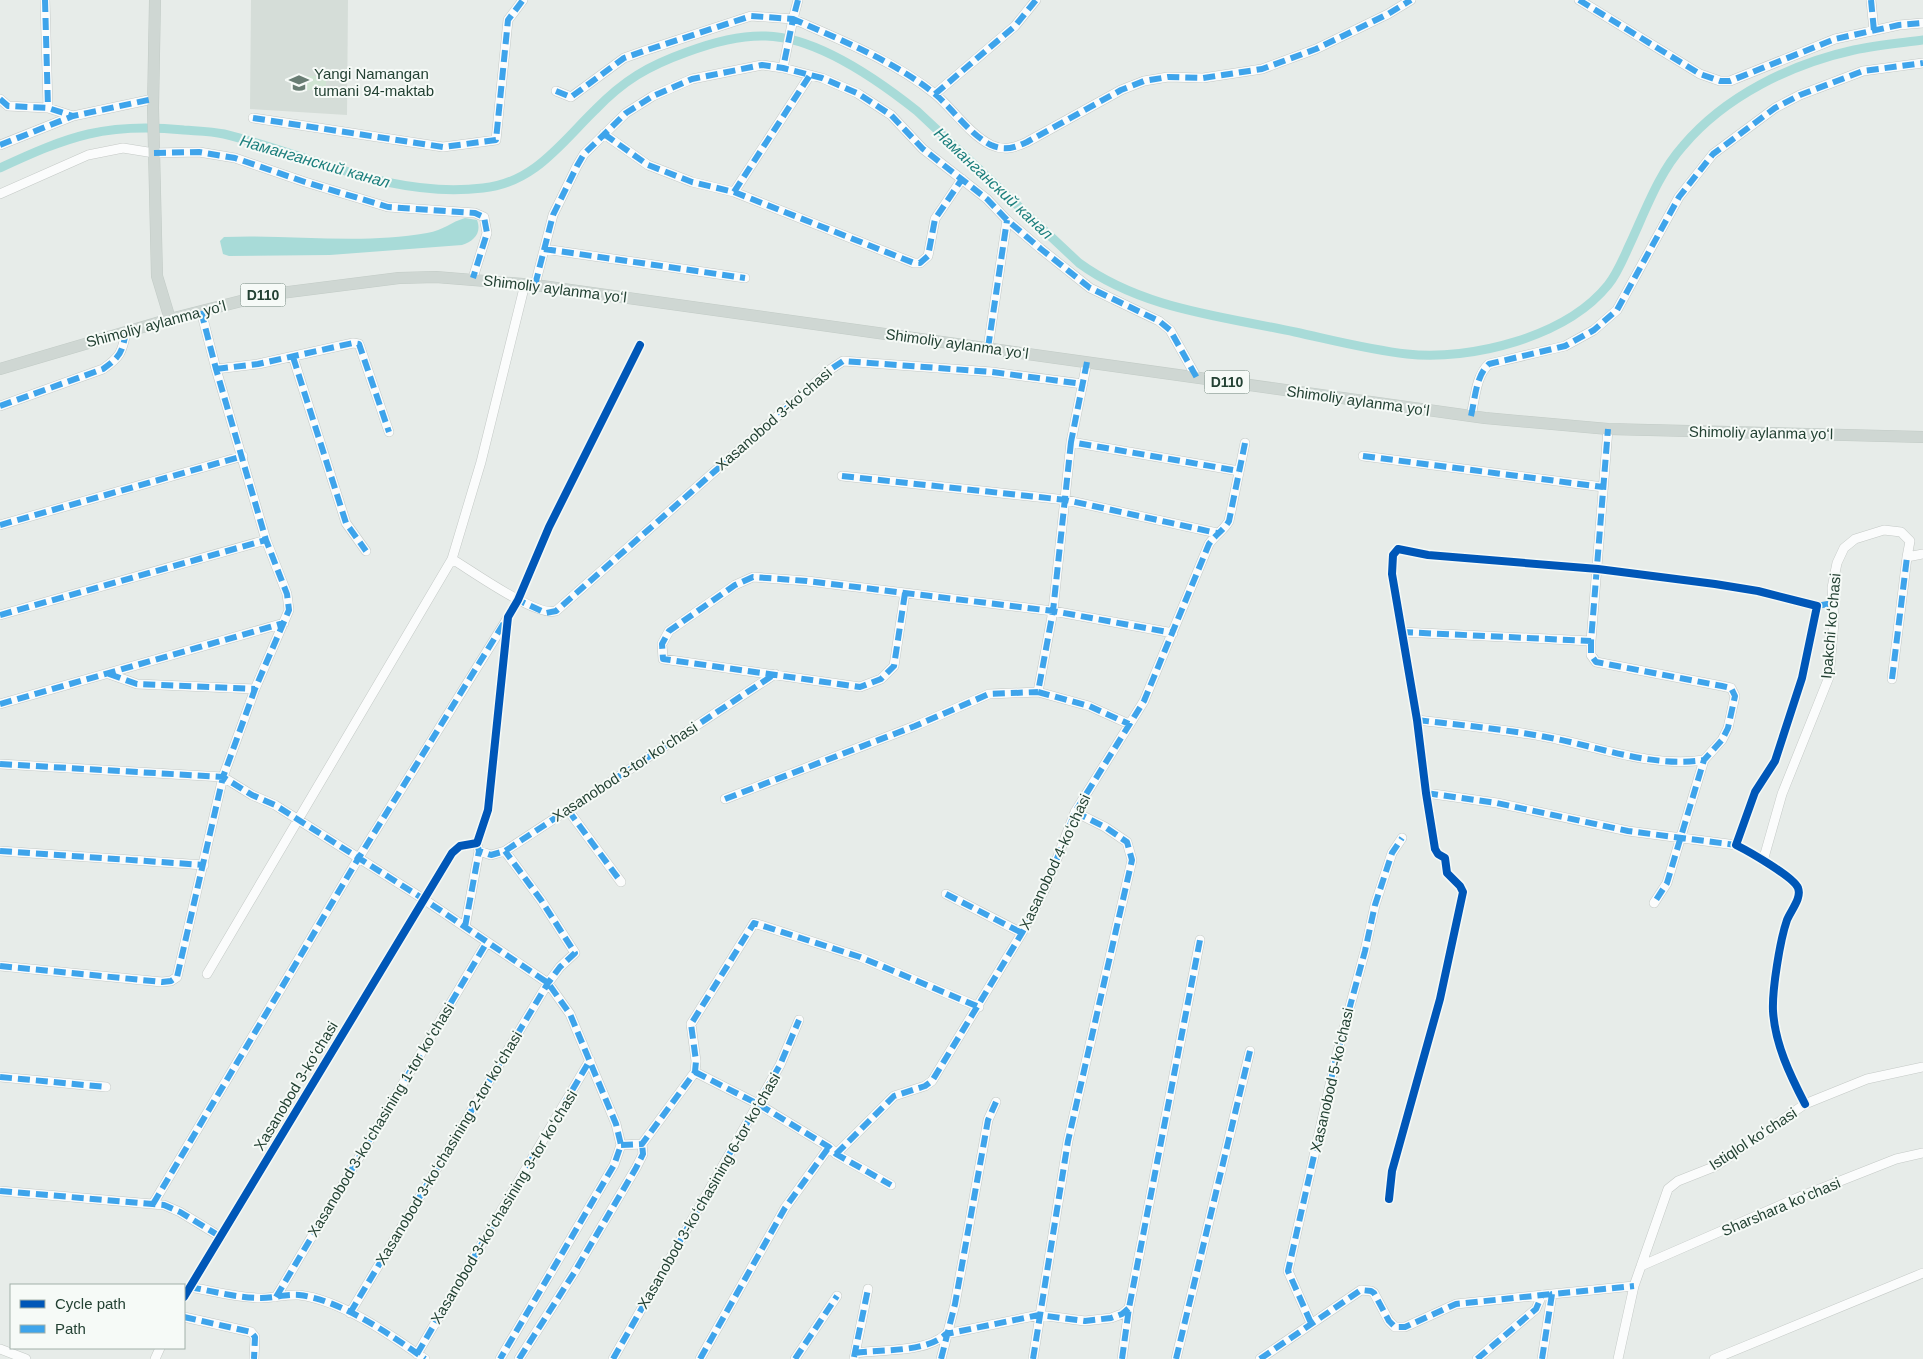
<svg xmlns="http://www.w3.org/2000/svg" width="1923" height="1359" font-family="Arial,sans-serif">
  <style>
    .built { fill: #d5ddd8 }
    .green { fill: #d0e5d3 }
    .water { fill: #a8dbd8 }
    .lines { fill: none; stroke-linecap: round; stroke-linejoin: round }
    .canal { stroke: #a8dbd8; stroke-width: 9 }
    .minor-casing { stroke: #c4c9c6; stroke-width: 10 }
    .major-casing { stroke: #c2cbc6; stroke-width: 12 }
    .minor { stroke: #fbfcfc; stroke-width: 9 }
    .major { stroke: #cfd7d3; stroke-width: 11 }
    .quiet { stroke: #3ea4eb; stroke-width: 6; stroke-dasharray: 12 6; stroke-linecap: butt }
    .cycleway-casing { stroke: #f6faf7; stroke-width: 11 }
    .cycleway { stroke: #0057b8; stroke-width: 8 }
    .labels { text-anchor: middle; stroke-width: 4; stroke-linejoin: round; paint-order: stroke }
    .shield { fill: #f6faf7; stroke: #62786e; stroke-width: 1 }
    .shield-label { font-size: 14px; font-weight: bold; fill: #234133 }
    .poi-label { font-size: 15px; fill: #234133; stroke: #f6faf7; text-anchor: start }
    .street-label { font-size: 15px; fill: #234133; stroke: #f6faf7 }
    .water-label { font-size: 16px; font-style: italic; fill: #1c7f7d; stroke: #f6faf7 }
  </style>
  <rect width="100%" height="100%" fill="#e7ece9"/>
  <!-- built -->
  <path class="built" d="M251 0H348L347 115 250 109Z"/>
  <!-- green -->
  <path class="green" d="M298 76H326V90H299Z"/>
  <!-- water -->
  <path class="water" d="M465 218 477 220C482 233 474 241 462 245L330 255 229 256 223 254 220 241 224 237C291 234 360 245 427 233 444 230 451 222 465 218Z"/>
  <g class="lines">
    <!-- canal -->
    <path class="canal" d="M0 168C69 136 106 122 184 130 197 131 211 131 224 134 311 155 390 199 483 188 534 183 561 143 595 110 624 80 648 66 687 52 711 43 740 35 766 36 817 37 878 80 917 111L1079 263C1142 309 1221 316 1295 332 1332 340 1370 350 1407 354 1471 361 1566 337 1608 285 1617 274 1623 259 1629 246 1645 212 1658 174 1683 146 1725 96 1791 64 1854 50 1876 45 1900 43 1923 40"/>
    <defs>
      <path id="minor" d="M45 0 48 108
        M798 0 793 19C841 40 894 61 935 94 953 109 969 134 991 145 1004 151 1014 148 1027 142L1121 90 1144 81 1168 77 1203 78 1262 69 1316 49 1388 14 1411 0
        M1579 0 1700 74 1720 81H1730L1835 39 1899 25 1923 23
        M1871 0 1874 31
        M556 91 571 97 624 58 644 51 751 16 793 19 783 68
        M935 94 1015 26 1036 0
        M0 99 8 106 48 108 73 116
        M253 118 443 147 496 140 508 20 523 0
        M604 134 648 165 692 182 734 192 914 263H920L928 256 935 219 962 179
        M0 145 73 116 153 99
        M734 192 810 75
        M0 194 88 155 123 148 154 153 199 152 235 158 305 182 388 207 475 213 484 217 487 233 473 278
        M544 249 745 278
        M535 285 553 215 577 166 584 154 626 113 653 96 692 79 762 65 783 68 822 78 857 93 891 115 923 149 987 199 1007 220 1041 249 1090 288 1159 321 1170 330 1197 378
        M988 348 1007 220
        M293 357 346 523 366 551
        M1087 362 1071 442 1239 471
        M216 369 258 364 353 343 359 344 389 432
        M0 406 103 369C120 357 122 353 126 332
        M1471 416C1475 399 1476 375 1489 364L1565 346 1594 330 1617 310 1679 197 1713 154 1775 108 1800 95 1863 71 1923 63
        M1071 442 1053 611 1038 692 1089 706 1129 724
        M1363 456 1603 487
        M842 476 1066 500 1217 533
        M0 525 243 456
        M452 559C472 571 536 617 556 611L831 369 843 361 992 372 1083 384
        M905 593 894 666 881 679 860 687 663 659 662 644 669 631 735 585 753 577 807 581 1053 611 1173 633
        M0 615 266 540
        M1401 632 1591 641 1608 429
        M1591 641V655L1596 662 1722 686 1731 688 1735 696 1728 728 1722 740 1704 760 1667 883 1654 903
        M109 674 137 684 255 689
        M1892 679 1907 557
        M0 704 284 623
        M1417 720C1460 725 1503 729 1546 737 1597 746 1651 768 1704 760
        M0 764 223 777 252 795 275 805 425 900 548 983 570 1014 616 1124 621 1145 614 1165 500 1359
        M1426 793 1497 803 1628 831 1736 845
        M725 799 915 726 989 694 1038 692
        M568 810 621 882
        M477 843 479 851 491 855 505 851 775 674
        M0 851 204 865
        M1763 861 1782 794 1829 677 1834 622 1832 588 1837 563 1844 548 1855 539 1884 530 1901 532 1910 541 1907 557 1923 554
        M946 894 1022 933
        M465 927 479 851
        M0 966 162 982 171 981 177 977 223 777 255 689 289 610 287 594 266 540 216 369 201 311
        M207 974 452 559 481 462 525 284
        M695 1072 758 1104 829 1147 836 1154 891 1185
        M0 1077 106 1087
        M621 1145 642 1144 695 1072 696 1061 691 1024 754 923 860 957 979 1007
        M836 1154 894 1096 925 1086 932 1081 1022 933 1046 887 1075 812 1144 701 1209 544C1215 535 1224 530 1229 521L1245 443
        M0 1191 164 1205 180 1212 221 1237
        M1389 1199 1392 1171 1440 999 1463 892 1460 886 1447 873 1445 858 1438 854 1435 849 1426 793 1417 720 1392 574 1393 555 1398 549 1428 555 1598 569 1715 584 1758 591 1817 606 1802 678 1775 761 1755 792 1736 845C1748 851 1794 877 1798 888 1802 898 1791 910 1787 920 1780 940 1772 990 1773 1011 1775 1044 1790 1075 1805 1104
        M153 1204 358 859 507 619
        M1641 1266 1797 1198 1896 1159 1923 1153
        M189 1287C213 1291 237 1298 261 1298 274 1298 286 1294 299 1295 341 1300 391 1335 425 1359
        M184 1297 452 853 460 846 477 843 488 810 508 617 518 600 549 527 640 345
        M276 1297 487 942
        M350 1313 548 983 560 967 575 953 541 900 505 851
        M184 1317 251 1332 255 1337 254 1359
        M1311 1323 1288 1271 1336 1058 1365 951 1375 905 1392 853 1402 838
        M0 1349 26 1359
        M855 1353C881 1349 926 1353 946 1334L1039 1315 1085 1321 1111 1318 1122 1314 1129 1308
        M417 1354 590 1060
        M155 1359 160 1348
        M519 1359 574 1273 636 1168 643 1154 642 1144
        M613 1359 780 1065 799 1020
        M700 1359 785 1208 829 1147
        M795 1359 837 1296
        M854 1359 868 1289
        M941 1359 955 1304 988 1120 996 1102
        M1033 1359 1068 1141 1132 860 1127 842 1105 827 1075 812
        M1122 1359 1129 1308 1200 940
        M1176 1359 1250 1051
        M1260 1359 1361 1290 1371 1291 1374 1293 1389 1321 1395 1327H1405L1456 1304 1552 1294
        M1477 1359 1536 1309 1542 1295
        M1542 1359 1552 1294 1634 1286
        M1618 1359 1634 1286 1668 1189 1678 1181 1716 1166 1805 1104 1867 1079 1923 1067
        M1714 1359 1923 1273"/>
      <path id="major" d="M155 0 153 108 157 276 170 319
        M0 369 170 319 265 295 399 278 436 277 535 285 1485 418 1608 429 1923 437"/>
    </defs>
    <!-- minor casing -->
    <use href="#minor" class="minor-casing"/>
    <!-- major casing -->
    <use href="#major" class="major-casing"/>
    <!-- minor -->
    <use href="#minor" class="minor"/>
    <!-- major -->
    <use href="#major" class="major"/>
    <!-- quiet -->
    <path class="quiet" d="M45 0 48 108
      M798 0 793 19C841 40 894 61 935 94 953 109 969 134 991 145 1004 151 1014 148 1027 142L1121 90 1144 81 1168 77 1203 78 1262 69 1316 49 1388 14 1411 0
      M1579 0 1700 74 1720 81H1730L1835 39 1899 25 1923 23
      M1871 0 1874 31
      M556 91 571 97 624 58 644 51 751 16 793 19 783 68
      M935 94 1015 26 1036 0
      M0 99 8 106 48 108 73 116
      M253 118 443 147 496 140 508 20 523 0
      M604 134 648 165 692 182 734 192 914 263H920L928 256 935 219 962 179
      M0 145 73 116 153 99
      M154 153 199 152 235 158 305 182 388 207 475 213 484 217 487 233 473 278
      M734 192 810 75
      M544 249 745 278
      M535 285 553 215 577 166 584 154 626 113 653 96 692 79 762 65 783 68 822 78 857 93 891 115 923 149 987 199 1007 220 1041 249 1090 288 1159 321 1170 330 1197 378
      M988 348 1007 220
      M293 357 346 523 366 551
      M1087 362 1071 442 1239 471
      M216 369 258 364 353 343 359 344 389 432
      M0 406 103 369C120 357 122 353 126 332
      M1471 416C1475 399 1476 375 1489 364L1565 346 1594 330 1617 310 1679 197 1713 154 1775 108 1800 95 1863 71 1923 63
      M1071 442 1053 611 1038 692 1089 706 1129 724
      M1363 456 1603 487
      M842 476 1066 500 1217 533
      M0 525 243 456
      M905 593 894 666 881 679 860 687 663 659 662 644 669 631 735 585 753 577 807 581 1053 611 1173 633
      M520 596 518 600 546 613 556 611 831 369 843 361 992 372 1083 384
      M1817 606 1833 603
      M0 615 266 540
      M1401 632 1591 641 1608 429
      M1591 641V655L1596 662 1722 686 1731 688 1735 696 1728 728 1722 740 1704 760 1667 883 1654 903
      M109 674 137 684 255 689
      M1892 679 1907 557
      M0 704 284 623
      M1417 720C1460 725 1503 729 1546 737 1597 746 1651 768 1704 760
      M0 764 223 777 252 795 275 805 425 900 548 983 570 1014 616 1124 621 1145 614 1165 500 1359
      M1426 793 1497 803 1628 831 1736 845
      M725 799 915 726 989 694 1038 692
      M568 810 621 882
      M477 843 479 851 491 855 505 851 775 674
      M0 851 204 865
      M946 894 1022 933
      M465 927 479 851
      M0 966 162 982 171 981 177 977 223 777 255 689 289 610 287 594 266 540 216 369 201 311
      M695 1072 758 1104 829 1147 836 1154 891 1185
      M0 1077 106 1087
      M621 1145 642 1144 695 1072 696 1061 691 1024 754 923 860 957 979 1007
      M836 1154 894 1096 925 1086 932 1081 1022 933 1046 887 1075 812 1144 701 1209 544C1215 535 1224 530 1229 521L1245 443
      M0 1191 164 1205 180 1212 221 1237
      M153 1204 358 859 504 623
      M189 1287C213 1291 237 1298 261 1298 274 1298 286 1294 299 1295 341 1300 391 1335 425 1359
      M276 1297 487 942
      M350 1313 548 983 560 967 575 953 541 900 505 851
      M184 1317 251 1332 255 1337 254 1359
      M1311 1323 1288 1271 1336 1058 1365 951 1375 905 1392 853 1402 838
      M855 1353C881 1349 926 1353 946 1334L1039 1315 1085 1321 1111 1318 1122 1314 1129 1308
      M417 1354 590 1060
      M854 1357 868 1289
      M519 1359 574 1273 636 1168 643 1154 642 1144
      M613 1359 780 1065 799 1020
      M700 1359 785 1208 829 1147
      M795 1359 837 1296
      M941 1359 955 1304 988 1120 996 1102
      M1033 1359 1068 1141 1132 860 1127 842 1105 827 1075 812
      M1122 1359 1129 1308 1200 940
      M1176 1359 1250 1051
      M1260 1359 1361 1290 1371 1291 1374 1293 1389 1321 1395 1327H1405L1456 1304 1552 1294
      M1477 1359 1536 1309 1542 1295
      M1542 1359 1552 1294 1634 1286"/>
    <defs>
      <path id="cycleway" d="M1389 1199 1392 1171 1440 999 1463 892 1460 886 1447 873 1445 858 1438 854 1435 849 1426 793 1417 720 1392 574 1393 555 1398 549 1428 555 1598 569 1715 584 1758 591 1817 606 1802 678 1775 761 1755 792 1736 845C1748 851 1794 877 1798 888 1802 898 1791 910 1787 920 1780 940 1772 990 1773 1011 1775 1044 1790 1075 1805 1104
        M184 1297 452 853 460 846 477 843 488 810 508 617 518 600 549 527 640 345"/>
    </defs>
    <!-- cycleway casing -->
    <use href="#cycleway" class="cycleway-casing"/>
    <!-- cycleway -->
    <use href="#cycleway" class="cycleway"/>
  </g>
  <!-- icons -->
  <defs>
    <symbol id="school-bare" viewBox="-9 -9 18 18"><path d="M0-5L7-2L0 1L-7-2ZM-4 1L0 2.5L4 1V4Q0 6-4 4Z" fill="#687d73" stroke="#f6faf7" stroke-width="2.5" paint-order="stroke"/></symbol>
  </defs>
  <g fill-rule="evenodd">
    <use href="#school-bare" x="285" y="69" width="28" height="28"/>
  </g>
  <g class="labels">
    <!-- shield labels -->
    <g class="shield">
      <rect x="240.5" y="283.5" width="45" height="23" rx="4"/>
      <rect x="1204.5" y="370.5" width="45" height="23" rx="4"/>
    </g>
    <g class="shield-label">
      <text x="263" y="300">D110</text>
      <text x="1227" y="387">D110</text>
    </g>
    <!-- poi labels -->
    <g class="poi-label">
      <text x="314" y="79">Yangi Namangan<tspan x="314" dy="17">tumani 94-maktab</tspan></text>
    </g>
    <!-- street labels -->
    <g class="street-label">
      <text transform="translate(555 289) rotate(7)" y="5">Shimoliy aylanma yoʻl</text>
      <text transform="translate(156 324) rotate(-15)" y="5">Shimoliy aylanma yoʻl</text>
      <text transform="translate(957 344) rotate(8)" y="5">Shimoliy aylanma yoʻl</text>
      <text transform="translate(1358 401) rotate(8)" y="5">Shimoliy aylanma yoʻl</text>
      <text transform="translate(774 419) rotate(-41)" y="5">Xasanobod 3-koʻchasi</text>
      <text transform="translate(1761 433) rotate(1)" y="5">Shimoliy aylanma yoʻl</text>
      <text transform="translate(1831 626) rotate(-85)" y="5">Ipakchi koʻchasi</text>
      <text transform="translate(625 772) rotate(-33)" y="5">Xasanobod 3-tor koʻchasi</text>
      <text transform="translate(1055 862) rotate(-65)" y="5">Xasanobod 4-koʻchasi</text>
      <text transform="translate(1332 1080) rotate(-77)" y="5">Xasanobod 5-koʻchasi</text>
      <text transform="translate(296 1086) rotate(-59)" y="5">Xasanobod 3-koʻchasi</text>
      <text transform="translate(381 1120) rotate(-59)" y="5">Xasanobod 3-koʻchasining 1-tor koʻchasi</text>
      <text transform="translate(1753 1139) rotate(-33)" y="5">Istiqlol koʻchasi</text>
      <text transform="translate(449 1148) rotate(-59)" y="5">Xasanobod 3-koʻchasining 2-tor koʻchasi</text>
      <text transform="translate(709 1191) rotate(-60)" y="5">Xasanobod 3-koʻchasining 6-tor koʻchasi</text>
      <text transform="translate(504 1207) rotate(-59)" y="5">Xasanobod 3-koʻchasining 3-tor koʻchasi</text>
      <text transform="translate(1781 1207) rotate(-23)" y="5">Sharshara koʻchasi</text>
    </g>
    <!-- water labels -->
    <g class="water-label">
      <text transform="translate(315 161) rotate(16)" y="6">Наманганский канал</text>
      <text transform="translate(994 183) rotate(43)" y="6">Наманганский канал</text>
    </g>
  </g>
  <!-- legend -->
  <rect x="10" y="1284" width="175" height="65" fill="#f6faf7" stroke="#a2b0a9"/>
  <rect x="20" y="1300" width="25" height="8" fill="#0057b8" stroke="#a2b0a9"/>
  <text x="55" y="1309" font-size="15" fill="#234133">Cycle path</text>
  <rect x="20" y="1325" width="25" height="8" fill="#3ea4eb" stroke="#a2b0a9"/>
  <text x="55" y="1334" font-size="15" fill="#234133">Path</text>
</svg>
